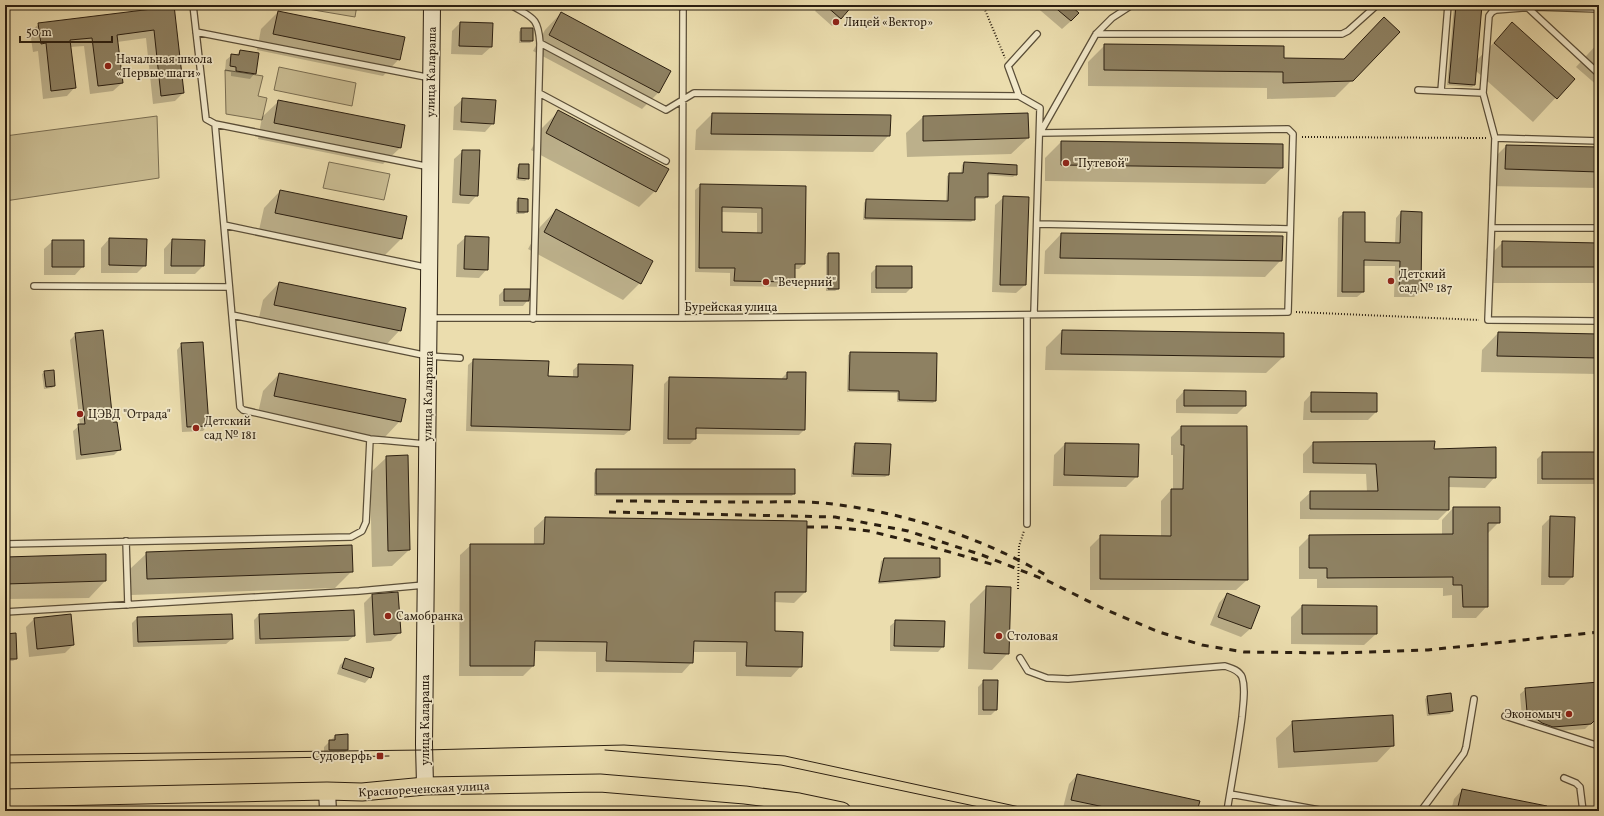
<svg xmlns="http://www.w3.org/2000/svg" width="1604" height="816" font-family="Vollkorn,serif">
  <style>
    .green { fill: #cabd93; stroke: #7a6e52 }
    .shadow { fill: #0003; fill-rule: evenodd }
    .building { fill: #8e8162; stroke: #2a1e10; fill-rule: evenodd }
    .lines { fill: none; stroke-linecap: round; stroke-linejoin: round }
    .lane-casing { stroke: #5a4e38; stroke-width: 8 }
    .secondary-casing { stroke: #2a1e10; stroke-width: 18 }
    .primary-casing { stroke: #2a1e10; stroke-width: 19 }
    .path { stroke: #2a1e10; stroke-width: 2; stroke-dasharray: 1 2; stroke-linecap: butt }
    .lane { stroke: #f2e9ca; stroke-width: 5.5 }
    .secondary { stroke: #f2e9ca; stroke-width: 16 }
    .primary { stroke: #ebddae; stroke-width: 17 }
    .tram { stroke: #2a1e10; stroke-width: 1 }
    .rail { stroke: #2a1e10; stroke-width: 3; stroke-dasharray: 7 7; stroke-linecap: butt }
    .poi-dot { fill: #8f2418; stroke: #f2e9ca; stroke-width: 1.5 }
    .labels { text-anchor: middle; stroke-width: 3.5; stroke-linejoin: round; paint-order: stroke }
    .poi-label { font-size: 12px; fill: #2a1e10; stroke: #f2e9ca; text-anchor: start }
    .street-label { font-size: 12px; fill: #2a1e10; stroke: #f2e9ca }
  </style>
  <rect width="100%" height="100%" fill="#ebddae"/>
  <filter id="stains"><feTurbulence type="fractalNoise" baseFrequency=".005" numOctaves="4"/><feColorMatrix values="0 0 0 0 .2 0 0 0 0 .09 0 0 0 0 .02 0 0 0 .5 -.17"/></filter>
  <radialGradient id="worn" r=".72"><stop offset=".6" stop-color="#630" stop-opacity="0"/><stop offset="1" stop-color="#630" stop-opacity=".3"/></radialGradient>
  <!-- green -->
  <path class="green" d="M297 5H357L355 17 296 7Z
    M279 67 356 83 352 106 274 90Z
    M225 70 263 76 258 96 267 98 262 120 226 114Z
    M157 116 159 178 5 201V136Z
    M329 162 390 174 384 200 323 188Z"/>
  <!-- shadow -->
  <path class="shadow" d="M142 5H173L183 93 175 101 153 104 146 38 117 42 122 83 113 91 90 94 84 46 70 47 75 87 67 96 43 99 38 51 33 52 30 32 39 24 143 11Z
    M820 5H852L832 26 815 11Z
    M1034 5H1068L1071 21 1062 29Z
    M1455 5H1470L1476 61 1512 24 1573 79 1533 122 1476 71 1474 85 1472 87 1447 85 1454 6Z
    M278 12 399 59 383 76 257 50 261 29Z
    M561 13 670 71 658 93 642 109 533 51 545 30Z
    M460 23 491 47 482 55 451 54 452 31Z
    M521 29 532 41 530 43H519V32Z
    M1599 42V87L1576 67Z
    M1105 45 1283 59 1352 80 1335 97 1267 99V88L1088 86V62Z
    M240 51 255 73 250 79 231 76V72L225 71 226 60 232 55H236Z
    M463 99 493 123 485 132 453 130 454 107Z
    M279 101 404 126 400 148 383 164 258 139 262 117Z
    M559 111 655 191 639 207 531 150 542 128Z
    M712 114 889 135 873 152 695 150 696 130Z
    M1027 114 1028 138 1011 154 907 157 906 133 923 117Z
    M1061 142 1282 168 1265 184 1045 181V158Z
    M1506 146 1599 148V188L1489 186 1490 162Z
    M463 151 477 195 469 204 452 203 454 159Z
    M964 163 1016 174 1013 177 987 175V197L984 199H974V219L971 222 863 220 864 203 866 200 946 202 947 176 950 174H961L962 165Z
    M519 165 528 178 525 181 516 180 517 168Z
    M701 185 805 187 804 264 799 269H794V281L789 287 730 286V273L695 272V190ZM721 212 757 213V233H721Z
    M280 191 402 238 385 255 259 230 264 208Z
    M1004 197 1025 285 1016 293 992 292 995 205Z
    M518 199 527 211 524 214H516V202Z
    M556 210 640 283 623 300 528 249 540 227Z
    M1401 212 1420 291 1414 297H1394L1395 266H1363V292L1357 297H1337L1338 218 1344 213 1364 243 1395 244 1396 218Z
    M1061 234 1281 260 1265 277 1044 274 1045 251Z
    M5 237H8L9 257 5 262Z
    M466 237 487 269 479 278 456 277 457 245Z
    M109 239 145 265 137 273H101V248Z
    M172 240 203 266 195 274H164V249Z
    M53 241 83 266 75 275H44V249Z
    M1503 242 1599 244V283H1486V259Z
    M828 254 838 289 835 291H826V256Z
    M877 267 911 288 906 293H871V273Z
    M279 283 400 330 384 347 258 322 263 300Z
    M504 290 528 300 523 306H499V295Z
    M1062 331 1283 357 1266 373 1045 370 1046 347Z
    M1498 333 1599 335V374L1481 372 1482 350Z
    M76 334 112 423 119 450 114 455 76 460 73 431 80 425 70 340Z
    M182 344 208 425 203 431 182 432 177 350Z
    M851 353 935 401 933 403 897 402V393L847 392 848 355Z
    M474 360 547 377H573V370L579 365 630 430 624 435 466 431 468 365Z
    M45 372 54 386 52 388 44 389 42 374Z
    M787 373 804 430 799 435 695 434V439L690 444H663L664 384 670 378 782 380V378Z
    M279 374 400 421 384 438 258 413 263 391Z
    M1184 391 1245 406 1237 414 1176 413V400Z
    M1312 393 1376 412 1368 420H1303L1304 402Z
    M1182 426 1247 462V580L1236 590H1090V547L1101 536 1161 537V501L1171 490H1173V455H1171V437Z
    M1313 443 1433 450 1495 477 1485 488 1448 487V510L1438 520 1300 519V502L1311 492H1367L1366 474 1303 473V454Z
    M856 444 888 475 885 477H851L853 446Z
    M1065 444 1137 476 1126 487 1053 486 1054 455Z
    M1543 453H1599V484H1537V459Z
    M387 457 409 550 392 566 372 567 370 473Z
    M596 470 794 493 792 496H594V473Z
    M1453 508 1499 522 1488 533 1487 606 1476 618H1452V595L1443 596V588H1317V579H1299V547L1310 536 1442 535V520Z
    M1551 517 1574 518 1572 577 1564 585H1541L1542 526Z
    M545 518 805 592 794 603 774 602V632L801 666 791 677 736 676V652H692V662L682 673 596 672V652L534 651 533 666 523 676H459L460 555 471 545H534V528Z
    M1599 546V561H1597L1598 548Z
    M147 553 352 571 335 588 131 595 130 569Z
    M5 558 105 581 89 598 5 599Z
    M884 559 939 577 937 579 878 584 881 561Z
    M1597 579H1599V592H1595V582Z
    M987 587 1008 653 992 670 968 669 970 604Z
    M397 593 400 632 391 641 366 643 364 603 372 595Z
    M1227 594 1259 607 1250 629 1241 637 1210 625 1219 603Z
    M1302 606 1376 634 1364 645 1291 644V617Z
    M259 615 354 636 348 641 255 644 254 620Z
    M137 618 232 639 226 644 133 647 132 623Z
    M34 619 73 645 65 653 29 657 26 627Z
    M896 621 943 646 938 652 890 651V626Z
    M5 635 16 659 13 661H5Z
    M346 659 370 677 365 683 337 674 340 665Z
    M984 681 996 710 991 715H978V687Z
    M1599 683V715L1585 729 1547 732 1536 728 1522 718 1520 694 1526 689Z
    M1427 697 1452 711 1450 714 1427 716 1425 699Z
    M1293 722 1393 745 1377 762 1278 768 1276 738Z
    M335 736 347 750 342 755H324V747Z
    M1077 775 1196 811H1077L1063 808 1069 784Z
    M1462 790 1565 811H1451L1454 799Z"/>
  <!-- building -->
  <path class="building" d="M151 5H174L184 93 161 96 154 30 117 35 123 83 98 86 92 38 70 40 76 88 51 91 46 43 41 44 38 23 152 9Z
    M825 5H853L841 19Z
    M1052 5H1070L1079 13 1071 21Z
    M1456 5H1482L1475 85 1449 83Z
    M278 11 405 37 400 60 273 34Z
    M561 12 671 71 659 93 549 35Z
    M1384 17 1400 32 1353 81 1283 83V72L1104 70V44L1284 46V58L1344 59Z
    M460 22 493 23 492 47 459 46Z
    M1512 22 1575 79 1557 99 1494 43Z
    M521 28H533V41H521Z
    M240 50 259 53 256 74 236 71V67L230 66 231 54 239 55Z
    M462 98 496 100 494 124 461 122Z
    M278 100 405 125 401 148 274 123Z
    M558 110 669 169 656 192 546 133Z
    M712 113 891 115 890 136 711 134Z
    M1028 113 1029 138 923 141V116Z
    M1061 141 1283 144V168L1061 165Z
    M1506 145 1599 147V172L1505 169Z
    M462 150H480L478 196 460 195Z
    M964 162 1017 165V175L988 173V197H975V220L865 218 866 199 948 201 949 173H963Z
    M519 164H529V179L518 178Z
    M700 184 806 186 805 264H795V282L734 281 735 268H699ZM722 207 762 208V233L722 232Z
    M280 190 407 216 402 239 275 213Z
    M1003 196 1029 197 1026 285H1000Z
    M518 198 528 199V212H518Z
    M556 209 653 261 641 284 544 232Z
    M1401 211 1422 212 1421 292H1399L1400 261 1364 260V292H1342L1343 212H1365V242L1400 243Z
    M1061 233 1283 236 1282 261 1060 258Z
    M465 236 489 237 488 270 464 269Z
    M109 238 147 239 146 266 109 265Z
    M172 239 205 240 204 266H171Z
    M52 240H84V267H52Z
    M1502 241 1599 243V267H1502Z
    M828 253H839V289H828Z
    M876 266H912V288H876Z
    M279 282 406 308 401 331 274 305Z
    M504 289H530L529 301H504Z
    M103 330 113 422H117L121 450 81 455 78 424H85L75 333Z
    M1062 330 1284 333V357L1061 354Z
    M1498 332 1599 334V358L1497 356Z
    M203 342 209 426 187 427 181 343Z
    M850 352 937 353 936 401 899 400V391L849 390Z
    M473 359 549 361 548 376 578 377V364L633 365 630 430 471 426Z
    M54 370 55 386 46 387 44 371Z
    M787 372H806L805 430 696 428V439H668L669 377 787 379Z
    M279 373 406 399 401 422 274 396Z
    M1184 390 1246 391V406H1184Z
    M1311 392 1377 393V412H1311Z
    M1181 426H1247L1248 580 1100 579V535L1171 536V489H1183L1184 445H1181Z
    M1435 441 1434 449 1496 447V478L1449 477V510L1310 509V491H1378L1376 464 1313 463V442Z
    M855 443 891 444 889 475 853 474Z
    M1065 443 1139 444 1138 477 1064 475Z
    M1542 452H1599V479H1542Z
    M408 455 410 550 388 551 386 456Z
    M596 469H795V494H596Z
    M1453 507H1500V523H1488V607H1463L1462 585H1453V577L1327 578V568H1309V535L1453 534Z
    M1550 516 1575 517 1573 577H1549Z
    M545 517 807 521 806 592H775V631L803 632 802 667 746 666 747 642 694 641 693 663 606 661 607 642 535 641 534 666H470V544H544Z
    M352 545 353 572 147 579 146 552Z
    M106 554V581L5 584V557Z
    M884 558H940V577L879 582Z
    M986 586 1011 587 1009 654 984 653Z
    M398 592 401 633 374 635 372 594Z
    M1227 593 1260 606 1251 629 1218 617Z
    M1302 605 1377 606V634H1302Z
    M354 610 355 636 260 639 259 614Z
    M71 614 74 645 37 649 34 618Z
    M232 614 233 639 138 642 137 617Z
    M895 620 945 621 944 647 894 646Z
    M16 633 17 659H5V634Z
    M345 658 374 668 371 678 342 668Z
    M983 680H998L997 710H983Z
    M1599 682V716L1591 724 1553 727 1542 723 1527 712 1525 688Z
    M1451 693 1453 711 1429 714 1427 696Z
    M1393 715 1394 746 1294 752 1292 721Z
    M348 734V750H329V740H335V735Z
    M1077 774 1200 801 1197 811H1123L1071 800Z
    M1462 789 1547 806 1546 811H1457Z"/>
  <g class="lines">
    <defs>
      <path id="lane" d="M193 5 206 119 215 124 240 407 243 410 370 439 425 444
        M511 5C532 18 538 16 540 43L533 319
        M679 5 683 9 682 318
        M1527 7 1599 74
        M1599 9 1536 7 1496 10 1492 12 1489 16 1483 93 1495 138 1488 320 1599 321
        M196 32 431 78
        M1096 34H1342L1348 31 1377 5
        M540 43 666 110 694 93 1019 96 1040 108 1034 313
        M1418 90 1483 93
        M1441 91 1448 5
        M539 93 666 161
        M1019 96 1008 66 1037 34
        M215 124 430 167
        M1040 133 1096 34 1112 18 1132 5
        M1495 138 1599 141
        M1037 224 1289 229
        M224 225 429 268
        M1492 228H1599
        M34 286 229 287
        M232 315 428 356 460 358
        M431 318H682L1288 312 1293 134 1288 129 1040 133
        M1027 524V316
        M126 541 128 605
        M5 544 351 537 362 531 366 522 370 439
        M5 612 359 591 424 585
        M1020 658 1028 671 1047 678 1068 679 1225 666C1231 668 1239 670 1242 677 1246 689 1243 704 1242 717 1238 748 1232 780 1227 811
        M1505 716 1599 746
        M1564 778 1576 783 1580 787 1583 811
        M1230 794 1325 811
        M1421 811 1464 753 1466 747 1474 699"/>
      <path id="secondary" d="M425 786 424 744 432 5
        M327 791 328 811"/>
      <path id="primary" d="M5 798 327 791 362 792 425 786 600 783 745 795 799 802 842 811"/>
    </defs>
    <!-- lane casing -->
    <use href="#lane" class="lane-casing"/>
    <!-- secondary casing -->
    <use href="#secondary" class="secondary-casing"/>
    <!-- primary casing -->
    <use href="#primary" class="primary-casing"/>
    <!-- path -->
    <path class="path" d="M983 5 1005 58
      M1302 137 1487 138
      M1296 312 1479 320
      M1018 589 1019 546 1024 531
      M1596 779 1599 801"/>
    <!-- lane -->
    <use href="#lane" class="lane"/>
    <!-- secondary -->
    <use href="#secondary" class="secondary"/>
    <!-- primary -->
    <use href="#primary" class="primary"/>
    <!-- tram -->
    <path class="tram" d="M605 750 781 765 998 811
      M5 755 424 750 624 745 785 756 1038 811
      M5 763 389 756"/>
    <!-- rail -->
    <path class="rail" d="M616 501C663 501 710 502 756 502 778 502 801 501 823 503 900 511 983 537 1049 577
      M609 512 835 517 908 531 982 555 1048 581 1104 609 1159 632 1202 645 1244 652 1336 653 1428 650 1599 632
      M807 527H832L869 531 922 544 998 566"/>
  </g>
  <!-- markers -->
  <g class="poi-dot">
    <circle cx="836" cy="22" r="4"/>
    <circle cx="108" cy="66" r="4"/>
    <circle cx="1066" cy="163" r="4"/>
    <circle cx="1391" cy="281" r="4"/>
    <circle cx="766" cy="282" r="4"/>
    <circle cx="80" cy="414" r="4"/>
    <circle cx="196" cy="428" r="4"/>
    <circle cx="388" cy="616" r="4"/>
    <circle cx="999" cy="636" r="4"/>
    <circle cx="1569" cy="714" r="4"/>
    <rect x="376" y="752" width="8" height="8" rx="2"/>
  </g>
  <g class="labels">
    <!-- poi labels -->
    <g class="poi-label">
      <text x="844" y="26">Лицей «Вектор»</text>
      <text x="116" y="63">Начальная школа<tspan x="116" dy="14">«Первые шаги»</tspan></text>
      <text x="1074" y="167">"Путевой"</text>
      <text x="1399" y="278">Детский<tspan x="1399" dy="14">сад № 187</tspan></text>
      <text x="774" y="286">"Вечерний"</text>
      <text x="88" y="418">ЦЭВД "Отрада"</text>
      <text x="204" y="425">Детский<tspan x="204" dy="14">сад № 181</tspan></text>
      <text x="396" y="620">Самобранка</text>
      <text x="1007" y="640">Столовая</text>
      <text x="1561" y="718" text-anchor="end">Экономыч</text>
      <text x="372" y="760" text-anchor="end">Судоверфь</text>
    </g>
    <!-- street labels -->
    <g class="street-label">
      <text transform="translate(431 72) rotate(-89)" y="4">улица Калараша</text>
      <text x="731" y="311">Бурейская улица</text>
      <text transform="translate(428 396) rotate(-89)" y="4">улица Калараша</text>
      <text transform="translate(425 720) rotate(-90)" y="4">улица Калараша</text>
      <text transform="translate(424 789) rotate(-3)" y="4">Краснореченская улица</text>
    </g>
  </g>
  <!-- margin -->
  <rect width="1604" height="816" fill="none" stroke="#ebddae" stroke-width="20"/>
  <rect x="6" y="6" width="1592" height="804" fill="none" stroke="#2a1e10" stroke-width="2"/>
  <rect x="10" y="10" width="1584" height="796" fill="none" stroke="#2a1e10"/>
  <!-- scale -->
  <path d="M20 36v6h92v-6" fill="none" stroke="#2a1e10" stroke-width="2"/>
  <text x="26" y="36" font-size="12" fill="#2a1e10" stroke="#f2e9ca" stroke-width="3" paint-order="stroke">50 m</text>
  <rect width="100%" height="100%" filter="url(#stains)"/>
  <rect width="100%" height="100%" fill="url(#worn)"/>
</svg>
